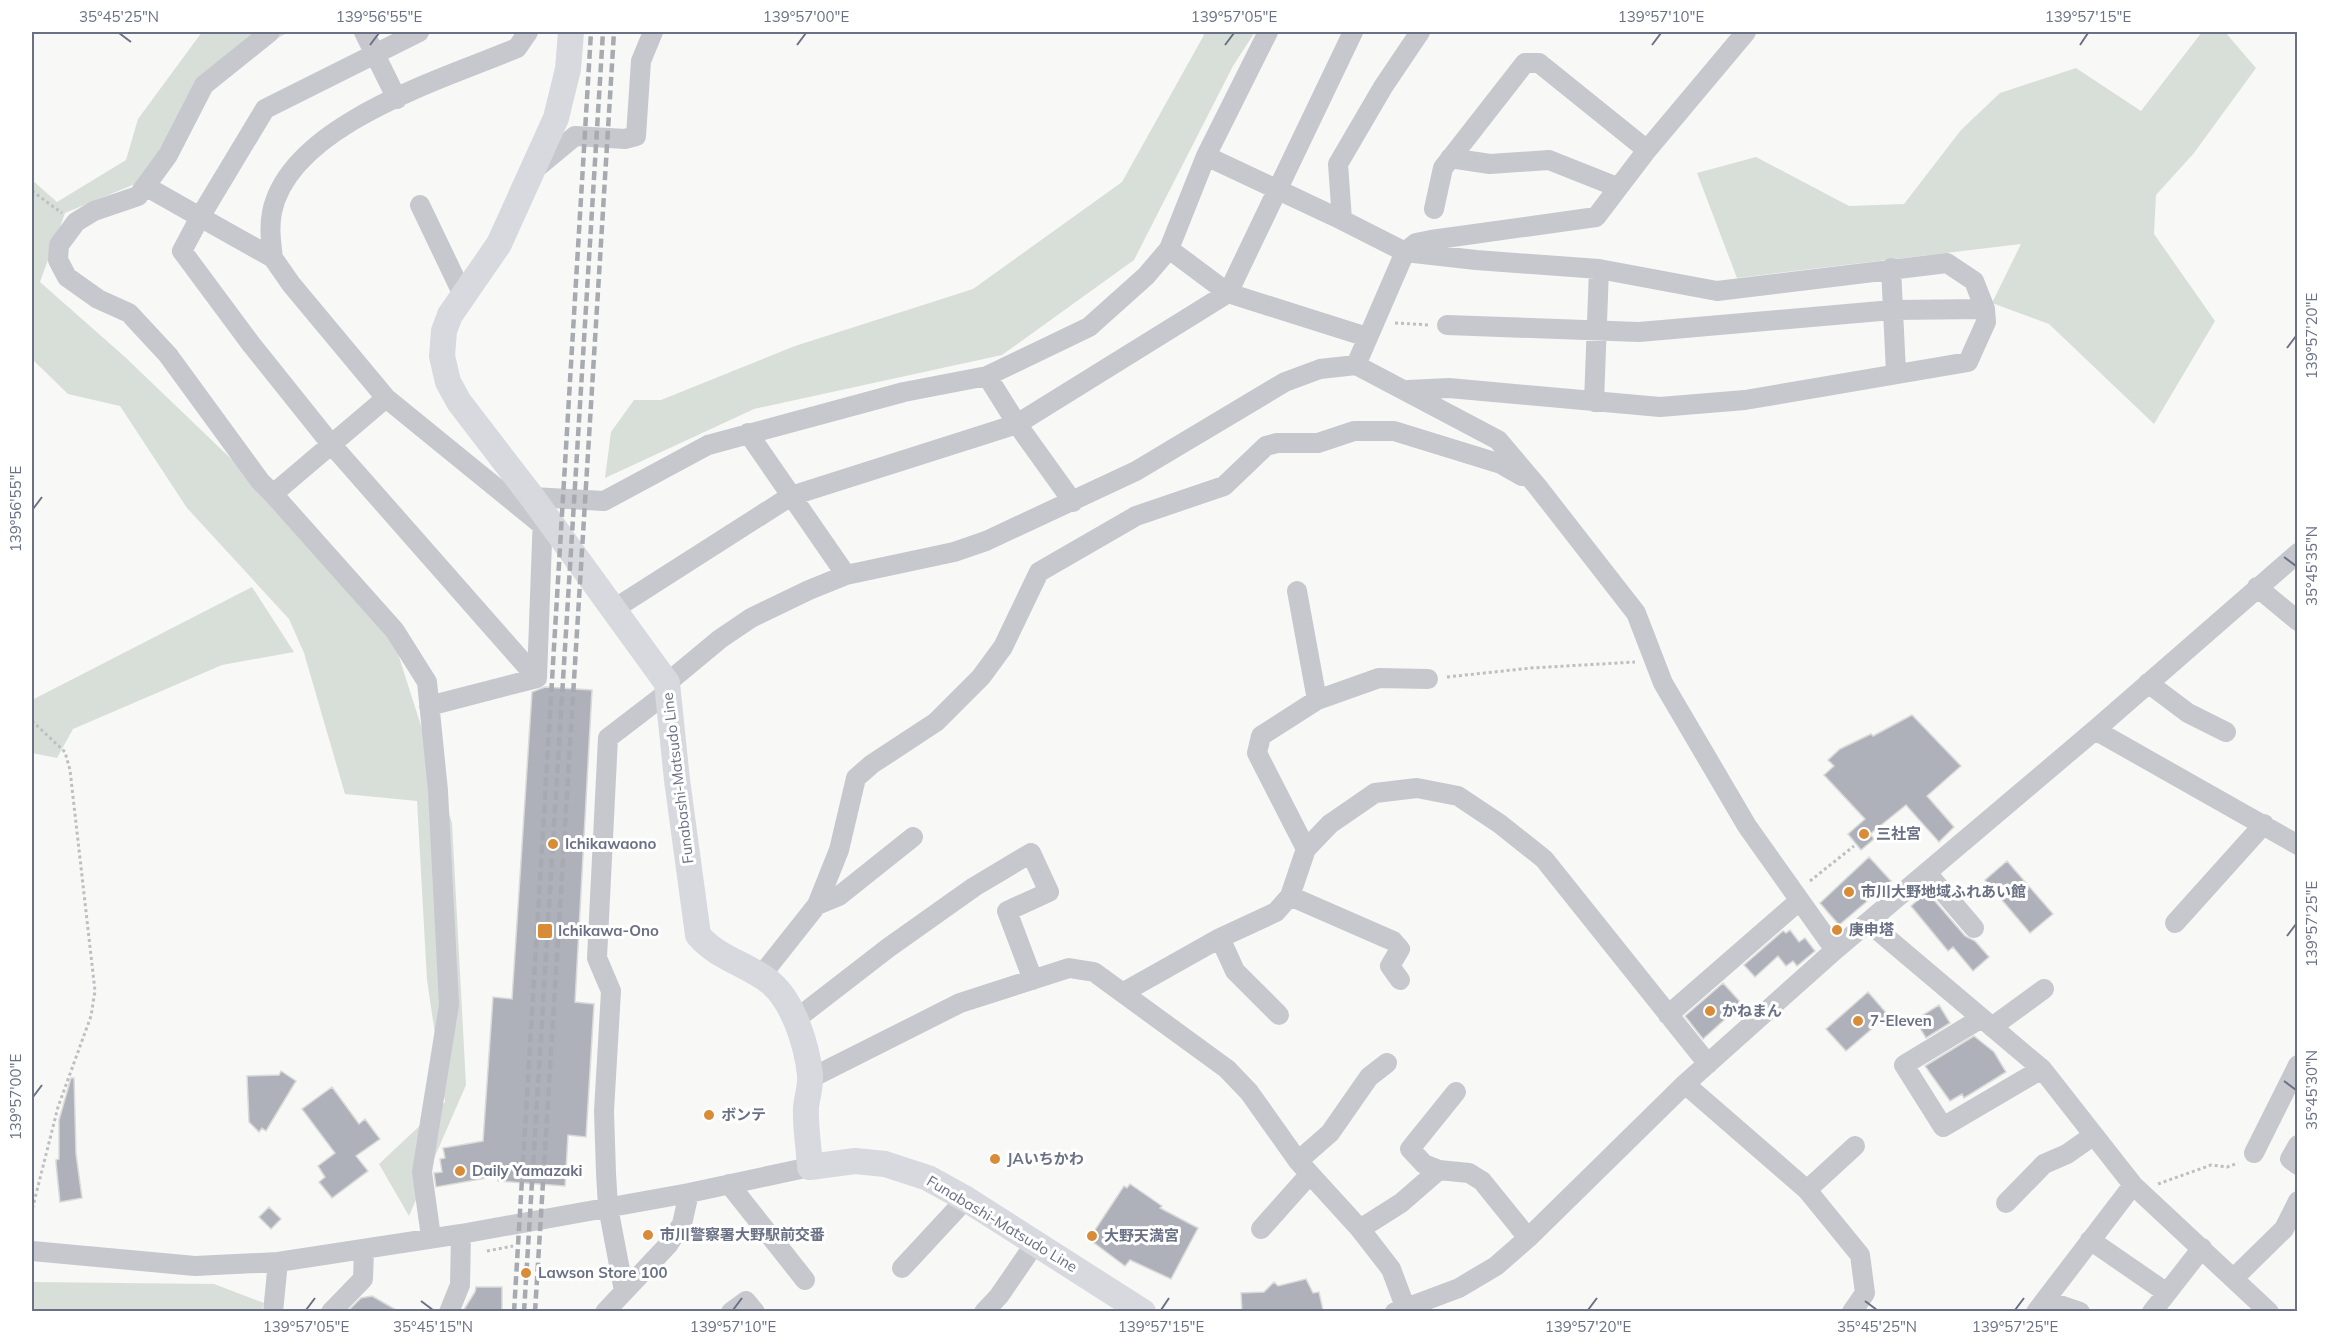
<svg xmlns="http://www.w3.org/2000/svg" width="2329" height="1343" font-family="Mulish,'Noto Sans JP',sans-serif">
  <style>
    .green { fill: #d8dfd8 }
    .building { fill: #aeb1ba; stroke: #dadad8; stroke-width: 1.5 }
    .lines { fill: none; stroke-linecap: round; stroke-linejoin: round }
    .path { stroke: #bebfc2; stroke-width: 3; stroke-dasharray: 3 3; stroke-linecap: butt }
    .minor { stroke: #c7c8cd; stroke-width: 20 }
    .major { stroke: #d8d9df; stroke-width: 26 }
    .rail { stroke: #a7aab1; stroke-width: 4.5; stroke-dasharray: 9 4.5; stroke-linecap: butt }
    .ticks { fill: none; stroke: #6a7185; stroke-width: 2 }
    .poi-dot { fill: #d88c37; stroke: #fff; stroke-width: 2 }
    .labels { text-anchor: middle; stroke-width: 6; stroke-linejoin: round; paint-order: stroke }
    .street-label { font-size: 15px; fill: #6a7185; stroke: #fff }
    .poi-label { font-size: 15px; font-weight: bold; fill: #6a7185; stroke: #fff; text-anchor: start }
    .neatline { fill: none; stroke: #6a7185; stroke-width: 2 }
    .ticks-label { font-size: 15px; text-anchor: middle; fill: #6a7185 }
  </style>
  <rect width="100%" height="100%" fill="#f8f8f6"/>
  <!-- green -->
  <path class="green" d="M202 32H289L216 71 147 179 65 213 40 282 125 357 272 498 394 641 452 823 466 1085 409 1216 379 1164 445 1102 427 980 417 801 345 794 304 653 289 619 187 508 120 406 68 394 32 359V180L57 202 126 160 138 119Z
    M1201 32H1255L1233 66 1134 260 1002 355 754 409 605 478 611 432 634 400H661L795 346 973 289 1122 182 1204 35Z
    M2202 32H2225L2256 68 2194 153 2156 195 2154 234 2215 321 2154 424 2049 324 1992 303 2021 244 1737 278 1697 173 1756 157 1849 206 1904 204 1961 130 2000 93 2076 68 2141 111Z
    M252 587 294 652 222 665 73 729 57 758 32 753V700Z
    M32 1282 214 1284 264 1303 261 1312H32Z"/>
  <!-- building -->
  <path class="building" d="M545 687 592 690 575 1002 594 1004 586 1137 568 1135 565 1186 498 1181V1176L436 1187 434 1173 442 1172 440 1159 445 1158 443 1148 483 1141 493 997 512 999 532 692Z
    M1912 715 1961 766 1927 796 1954 827 1939 842 1906 805 1870 834 1874 839 1861 850 1848 834 1865 819 1824 775 1834 766 1828 760 1840 749 1871 734 1873 736Z
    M1869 857 1891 881 1839 925 1820 903Z
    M2007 861 2053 914 2030 933 1985 880Z
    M1927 892 1965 936 1975 941 1989 957 1973 971 1953 947 1948 951 1911 906Z
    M1790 930 1799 942 1805 938 1815 951 1797 966 1793 961 1786 966 1778 956 1755 977 1744 965 1783 931 1786 933Z
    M1723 983 1742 1004 1703 1039 1685 1016Z
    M1868 992 1888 1015 1846 1051 1826 1029Z
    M1939 1005 1950 1023 1926 1038 1915 1020Z
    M1974 1036 1994 1052 2006 1072 1964 1098 1962 1094 1950 1101 1925 1066Z
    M281 1071 296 1081 266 1131 262 1128 259 1132 249 1122 247 1076 279 1075Z
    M71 1078H74L76 1154 82 1198 60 1202 56 1163V1160L59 1159V1120Z
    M332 1087 359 1124 365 1119 380 1139 356 1156 368 1171 332 1198 319 1182 325 1177 318 1166 335 1153 302 1109Z
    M1130 1184 1162 1206 1160 1208 1198 1228 1171 1279 1130 1260 1125 1266 1089 1239 1124 1186 1127 1188Z
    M269 1207 281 1219 271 1229 259 1217Z
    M1306 1279 1313 1293 1319 1292 1323 1310 1242 1311 1241 1293 1264 1292 1274 1282 1278 1286Z
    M476 1287H502V1311H463L475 1292Z
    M372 1296 398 1311H348L361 1298Z"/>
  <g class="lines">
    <!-- path -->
    <path class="path" d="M32 191 62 213
      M1395 323 1430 325
      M1447 677 1531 668 1635 662
      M32 721 65 752 70 770 95 991 91 1016 58 1107 32 1210
      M1810 881 1854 846
      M2158 1184 2211 1165 2227 1167 2238 1163
      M487 1251 513 1246"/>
    <!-- minor -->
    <path class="minor" d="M270 32 204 85 168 155 138 196 94 211 76 222 59 245 58 260 67 277 98 299 129 313 168 355 260 481 273 494
      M364 32 397 99
      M419 32 265 109 200 217 273 258 291 284 386 398 542 525
      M1206 156 1342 220
      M1450 158 1490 164 1549 160 1617 187
      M534 170 575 136 625 139 636 136 641 61 653 32
      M147 187 200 217 182 251 251 344 331 444 537 678
      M420 205 463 295
      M1434 209 1443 168 1525 63H1539L1647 150
      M1169 249 1228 293 1367 337
      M273 258C271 242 269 228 272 212 290 124 444 79 517 48L528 32
      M1891 268 1896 373
      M1447 325 1639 332 1892 310 1985 309
      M1356 365 1405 252 1416 243 1431 240 1596 217 1647 150 1746 32
      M987 376 1017 424 1073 502
      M1408 390 1449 388 1660 407 1745 400 1968 362 1986 322 1985 309 1974 281 1947 263 1717 291 1599 269 1476 260 1405 252 1342 220 1338 164 1383 87 1420 32
      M386 398 273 494 395 631 427 682 438 791 449 1005 422 1172 431 1237
      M1594 402 1599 269
      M748 433 846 575
      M532 497 604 501 708 445 904 392 987 376 1089 327 1146 276 1169 249 1206 156 1268 32
      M2257 587 2298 621
      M1297 591 1317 700
      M614 609 791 496 1017 424 1228 293 1353 32
      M667 683 720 639 751 618 809 590 846 575 954 552 986 541 1136 471 1285 382 1320 369 1356 365 1498 440 1537 486 1636 613 1663 683 1747 826 1835 950
      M2148 683 2188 713 2226 732
      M429 706 537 678 543 514
      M2095 730 2298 845
      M1306 849 1257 753 1261 736 1317 700 1379 678 1428 679
      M1927 873 1974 928
      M1290 896 1393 941 1400 949 1390 966 1400 980
      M817 905 839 896 913 837
      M1868 922 2042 1069 2133 1185 2269 1312
      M2175 923 2264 824
      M1220 938 1235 971 1279 1015
      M760 977 817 905 839 850 856 778 872 764 936 722 981 677 1003 647 1039 572 1136 516 1224 486 1266 446 1277 443H1318L1354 431H1394L1501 464 1522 476
      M1124 992 1220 938 1276 912 1290 896 1306 849 1330 824 1375 793 1417 788 1458 796 1500 824 1544 859 1708 1064
      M1668 1015 1799 901
      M1980 1019 1904 1065 1943 1127 2042 1069
      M795 1020 888 948 974 887 1031 853 1049 892 1007 911 1033 980
      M1992 1027 2044 989
      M811 1078 960 1003 1069 968 1094 972 1227 1069 1249 1092 1298 1161 1360 1229 1391 1269 1406 1309
      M1685 1084 1807 1190 1860 1255 1865 1293 1852 1312
      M2298 1145 2290 1159 2298 1165
      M2254 1153 2298 1065
      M1298 1161 1330 1133 1369 1077 1387 1063
      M1439 1170 1424 1164 1410 1149 1456 1092
      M729 1184 805 1280
      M1807 1190 1855 1146
      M2006 1203 2044 1164 2067 1154 2094 1135
      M1261 1229 1310 1174
      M1360 1229 1401 1203 1439 1170 1469 1173 1482 1181 1528 1238
      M2090 1240 2167 1293
      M32 1251 195 1266 278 1262 461 1234 689 1193 810 1167
      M902 1268 966 1199
      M2234 1278 2284 1229 2298 1201
      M624 1291 608 1207 606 1173 604 1111 611 991 597 958 608 738 668 692
      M2045 1300 2080 1312
      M273 1312 278 1262
      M331 1312 363 1279 364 1250
      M449 1312 460 1285 461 1234
      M605 1312 668 1245 682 1224 689 1193
      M731 1312 746 1301 755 1312
      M984 1312 999 1296 1036 1242
      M1395 1312 1459 1288 1496 1266 1528 1238 1685 1084 1835 950 2095 730 2298 553
      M2036 1312 2133 1185
      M2152 1312 2202 1248"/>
    <!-- major -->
    <path class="major" d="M571 32 568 69 556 118 499 244 450 315 444 331 442 356 448 382 459 402 532 497 667 683 677 780 698 935C718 959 748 964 771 983 794 1003 807 1046 810 1075 811 1086 807 1097 806 1107 805 1127 809 1148 810 1167L855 1161 885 1164 928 1178 966 1199 1143 1312"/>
    <!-- rail -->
    <path class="rail" d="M514 1312 591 32
      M524 1312 603 32
      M535 1312 614 32"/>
  </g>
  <!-- ticks -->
  <path class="ticks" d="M119 33 131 42M370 45 379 33M797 45 806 33M1225 45 1234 33M1652 45 1661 33M2080 45 2088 33M2287 348 2296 336M33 509 42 497M2284 557 2296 566M2287 936 2296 924M2284 1081 2296 1090M33 1097 42 1085M421 1301 433 1310M1865 1301 1877 1310M306 1310 315 1298M733 1310 742 1298M1161 1310 1169 1298M1588 1310 1597 1298M2015 1310 2024 1298"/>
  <!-- markers -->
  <g class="poi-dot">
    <circle cx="1864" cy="834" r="6"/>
    <circle cx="553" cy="844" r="6"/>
    <circle cx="1849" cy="892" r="6"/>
    <circle cx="1837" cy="930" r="6"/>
    <rect x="537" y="923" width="16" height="16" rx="3"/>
    <circle cx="1710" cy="1011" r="6"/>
    <circle cx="1858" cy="1021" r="6"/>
    <circle cx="709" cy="1115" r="6"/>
    <circle cx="995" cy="1159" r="6"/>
    <circle cx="460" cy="1171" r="6"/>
    <circle cx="648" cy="1235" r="6"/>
    <circle cx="1092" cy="1236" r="6"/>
    <circle cx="526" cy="1273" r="6"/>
  </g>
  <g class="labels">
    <!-- street labels -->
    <g class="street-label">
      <text transform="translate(678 778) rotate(-97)" y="5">Funabashi-Matsudo Line</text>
      <text transform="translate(1002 1224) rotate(31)" y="5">Funabashi-Matsudo Line</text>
    </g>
    <!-- poi labels -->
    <g class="poi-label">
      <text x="1876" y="839">三社宮</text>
      <text x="565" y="849">Ichikawaono</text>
      <text x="1861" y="897">市川大野地域ふれあい館</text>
      <text x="1849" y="935">庚申塔</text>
      <text x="558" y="936">Ichikawa-Ono</text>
      <text x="1722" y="1016">かねまん</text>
      <text x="1870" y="1026">7-Eleven</text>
      <text x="721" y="1120">ボンテ</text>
      <text x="1007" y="1164">JAいちかわ</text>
      <text x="472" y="1176">Daily Yamazaki</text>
      <text x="660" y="1240">市川警察署大野駅前交番</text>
      <text x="1104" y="1241">大野天満宮</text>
      <text x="538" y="1278">Lawson Store 100</text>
    </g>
  </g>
  <!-- border -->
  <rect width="2329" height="1343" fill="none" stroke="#ffffff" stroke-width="66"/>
  <rect x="33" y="33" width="2263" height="1277" class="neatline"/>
  <g class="ticks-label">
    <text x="119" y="22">35°45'25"N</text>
    <text x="379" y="22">139°56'55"E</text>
    <text x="806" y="22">139°57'00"E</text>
    <text x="1234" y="22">139°57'05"E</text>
    <text x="1661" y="22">139°57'10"E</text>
    <text x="2088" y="22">139°57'15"E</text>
    <text transform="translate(2312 336) rotate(-90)" y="5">139°57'20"E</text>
    <text transform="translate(16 509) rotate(-90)" y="5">139°56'55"E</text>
    <text transform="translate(2312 566) rotate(-90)" y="5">35°45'35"N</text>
    <text transform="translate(2312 924) rotate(-90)" y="5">139°57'25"E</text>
    <text transform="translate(2312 1090) rotate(-90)" y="5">35°45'30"N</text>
    <text transform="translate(16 1097) rotate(-90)" y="5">139°57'00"E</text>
    <text x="306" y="1332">139°57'05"E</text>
    <text x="433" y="1332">35°45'15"N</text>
    <text x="733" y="1332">139°57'10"E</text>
    <text x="1161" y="1332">139°57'15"E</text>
    <text x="1588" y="1332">139°57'20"E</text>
    <text x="1877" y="1332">35°45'25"N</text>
    <text x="2015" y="1332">139°57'25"E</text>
  </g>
</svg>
